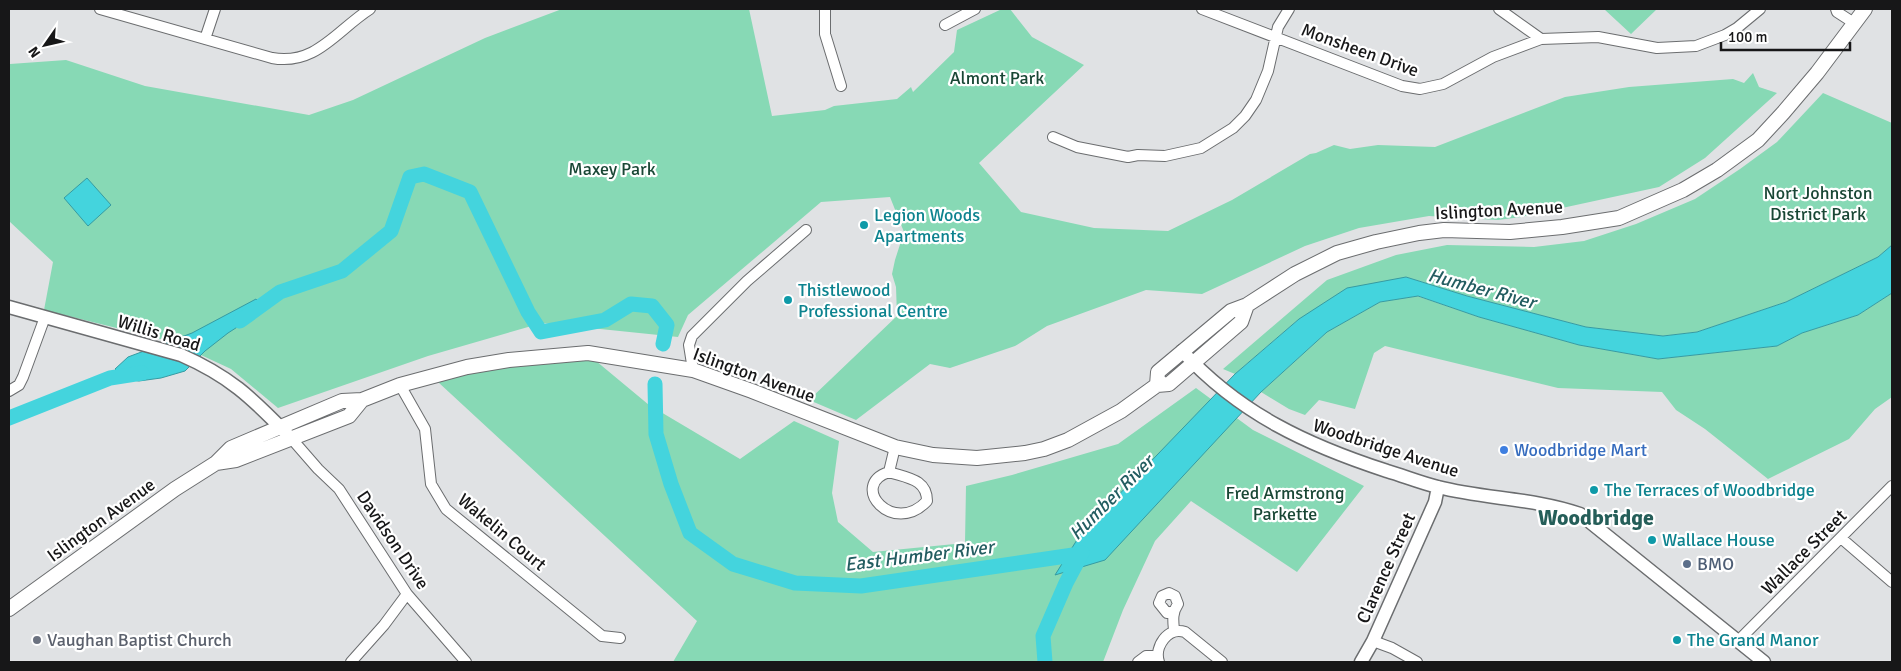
<svg xmlns="http://www.w3.org/2000/svg" width="1901" height="671" font-family="Signika,sans-serif">
  <style>
    .green { fill: #87d9b5 }
    .water { fill: #44d4dd; stroke: #369ba2 }
    .lines { fill: none; stroke-linecap: round; stroke-linejoin: round }
    .river { stroke: #44d4dd; stroke-width: 15 }
    .minor-casing { stroke: #6b6d6f; stroke-width: 12 }
    .tertiary-casing { stroke: #6b6d6f; stroke-width: 15 }
    .secondary-casing { stroke: #6b6d6f; stroke-width: 16 }
    .minor { stroke: #fff; stroke-width: 10 }
    .tertiary { stroke: #fff; stroke-width: 12 }
    .secondary { stroke: #fff; stroke-width: 14 }
    .culture-dot { fill: #0f9aa8; stroke: #fff; stroke-width: 2 }
    .shop-dot { fill: #3f7fe0; stroke: #fff; stroke-width: 2 }
    .service-dot { fill: #5c6f8a; stroke: #fff; stroke-width: 2 }
    .worship-dot { fill: #6b7280; stroke: #fff; stroke-width: 2 }
    .labels { text-anchor: middle; stroke-width: 4.5; stroke-linejoin: round; paint-order: stroke }
    .street-label { font-size: 18px; fill: #171718; stroke: #fff }
    .park-label { font-size: 18px; fill: #194735; stroke: #fff }
    .culture-label { font-size: 18px; fill: #0d838f; stroke: #fff; text-anchor: start }
    .shop-label { font-size: 18px; fill: #366cbe; stroke: #fff; text-anchor: start }
    .service-label { font-size: 18px; fill: #4e5e75; stroke: #fff; text-anchor: start }
    .worship-label { font-size: 18px; fill: #5b616d; stroke: #fff; text-anchor: start }
    .water-label { font-size: 19px; font-style: italic; fill: #235d61; stroke: #fff }
    .district-label { font-size: 22px; font-weight: bold; fill: #255e59; stroke: #fff }
  </style>
  <rect width="100%" height="100%" fill="#e0e2e4"/>
  <!-- green -->
  <path class="green" d="M562 9H749L772 116 825 110 834 106 897 99 911 87 913 92 954 52 957 30 1002 9H1010L1032 37 1084 65 979 163 1021 212 1094 228 1168 231 1232 200 1310 154 1316 153 1334 145 1350 149 1378 145 1435 147 1565 97 1629 87 1733 79 1744 83 1753 73 1759 87 1777 93 1705 158 1659 187 1521 217 1498 220 1429 216 1359 228 1305 246 1202 294 1146 290 1047 326 1015 346 950 368 930 364 856 420 809 400 897 316 896 287 892 274 895 260 904 232 890 197 821 202 688 315 678 337 542 323 428 356 278 408 231 369 173 342 44 310 53 262 9 221 10 64 66 60 145 86 309 115 353 100 485 38Z
    M1604 9H1657L1631 34Z
    M1823 93 1892 123V245L1878 257 1786 302 1697 332 1663 336 1586 327 1467 296 1406 277 1299 319 1235 374 1223 369 1327 280 1396 255 1447 245 1534 247 1584 241 1636 224 1695 199 1740 169 1777 142Z
    M1892 293V397L1875 409 1849 439 1768 479 1705 429 1676 410 1662 392 1558 388 1385 346 1374 353 1355 409 1319 400 1305 415 1289 409 1261 392 1327 332 1380 302 1417 296 1479 317 1579 345 1658 359 1777 346 1802 333 1858 315Z
    M590 356 649 405 740 459 794 421 839 441 832 493 838 522 873 552 965 543 966 486 1012 475 1118 444 1196 388 1253 430 1364 486 1297 572 1191 501 1155 541 1123 610 1103 662H673L697 621 438 382 492 367Z"/>
  <!-- water -->
  <path class="water" d="M87 178 111 205 88 226 64 198Z
    M1892 245V293L1858 315 1802 333 1777 346 1658 359 1579 345 1479 317 1418 296 1380 302 1327 332 1261 392 1105 560 1055 575 1080 535 1235 374 1299 319 1347 288 1406 277 1467 296 1586 327 1663 336 1697 332 1786 302 1878 257Z
    M256 299 258 301 256 315 228 333 205 351 185 371 161 378 139 381 125 379 115 369 128 357 192 333Z"/>
  <g class="lines">
    <!-- river -->
    <path class="river" d="M240 321 280 292 342 271 391 231 410 177 424 174 470 192 528 312 541 332 605 320 631 304 652 306 667 325 663 344
      M655 384 656 434 671 484 690 533 733 564 795 583 861 586 1080 554
      M9 418 110 378 142 373
      M1045 662 1043 636 1066 583 1082 553"/>
    <defs>
      <path id="minor" d="M100 9 272 58C316 66 337 30 370 9
        M825 9V34L841 86
        M1202 9 1402 86 1420 89 1443 84 1493 57 1541 39 1598 37 1657 48 1696 46 1725 35 1737 28 1760 9
        M1499 9 1541 39
        M1836 9 1837 12 1854 23
        M945 25 975 9
        M205 39 215 9
        M1053 137 1077 147 1128 157 1138 155 1165 156 1201 148 1233 128 1245 116 1256 100 1268 71 1278 27 1289 9
        M693 370 689 345 692 336 747 281 806 230
        M400 385 425 429 431 484 446 509 602 636 620 638
        M9 391 19 385 23 377 45 317
        M291 438 318 469 339 489 407 594 466 662
        M889 472C907 478 927 479 927 501 893 537 848 485 889 472Z
        M889 472 895 447
        M1841 538 1892 582
        M1174 611 1167 613 1159 603 1162 596 1169 593 1175 596 1178 604C1172 613 1173 620 1174 630
        M1373 641 1392 648 1417 662
        M1738 641 1892 486
        M351 662 384 625 407 594
        M1138 662 1146 656H1157
        M1159 662C1154 647 1168 626 1185 632L1222 662"/>
      <path id="tertiary" d="M9 307 181 355C229 376 251 397 287 434
        M1182 351C1240 414 1307 445 1387 471 1404 476 1421 483 1438 487 1485 499 1534 498 1580 514L1764 662
        M1361 662 1373 641 1435 502 1438 487"/>
      <path id="secondary" d="M1157 385 1158 372 1231 311 1247 305 1295 274 1337 253 1376 242 1419 233 1444 230 1510 232 1562 227 1619 218 1683 190 1717 170 1758 140 1783 113 1817 73 1865 9
        M216 463 236 460 349 416 362 400
        M9 609 175 489 216 463 231 448 342 401 362 400 400 385 467 367 509 360 588 353 693 370 752 391 895 447 933 455 977 458 1025 453 1044 449 1068 440 1121 411 1157 385 1169 384 1241 322 1247 305"/>
    </defs>
    <!-- minor casing -->
    <use href="#minor" class="minor-casing"/>
    <!-- tertiary casing -->
    <use href="#tertiary" class="tertiary-casing"/>
    <!-- secondary casing -->
    <use href="#secondary" class="secondary-casing"/>
    <!-- minor -->
    <use href="#minor" class="minor"/>
    <!-- tertiary -->
    <use href="#tertiary" class="tertiary"/>
    <!-- secondary -->
    <use href="#secondary" class="secondary"/>
  </g>
  <!-- markers -->
  <g class="culture-dot">
    <circle cx="864" cy="225" r="5"/>
    <circle cx="788" cy="300" r="5"/>
    <circle cx="1594" cy="490" r="5"/>
    <circle cx="1652" cy="540" r="5"/>
    <circle cx="1677" cy="640" r="5"/>
  </g>
  <circle class="shop-dot" cx="1504" cy="450" r="5"/>
  <circle class="service-dot" cx="1687" cy="564" r="5"/>
  <circle class="worship-dot" cx="37" cy="640" r="5"/>
  <g class="labels">
    <!-- street labels -->
    <g class="street-label">
      <text transform="translate(1360 50) rotate(20)" y="6">Monsheen Drive</text>
      <text transform="translate(1499 210) rotate(-3)" y="6">Islington Avenue</text>
      <text transform="translate(159 333) rotate(17)" y="6">Willis Road</text>
      <text transform="translate(754 375) rotate(20)" y="6">Islington Avenue</text>
      <text transform="translate(1386 448) rotate(18)" y="6">Woodbridge Avenue</text>
      <text transform="translate(101 520) rotate(-36)" y="6">Islington Avenue</text>
      <text transform="translate(502 532) rotate(40)" y="6">Wakelin Court</text>
      <text transform="translate(393 540) rotate(56)" y="6">Davidson Drive</text>
      <text transform="translate(1804 552) rotate(-45)" y="6">Wallace Street</text>
      <text transform="translate(1386 568) rotate(-66)" y="6">Clarence Street</text>
    </g>
    <!-- park labels -->
    <g class="park-label">
      <text x="997" y="84">Almont Park</text>
      <text x="612" y="175">Maxey Park</text>
      <text x="1818" y="199">Nort Johnston<tspan x="1818" dy="21">District Park</tspan></text>
      <text x="1285" y="499">Fred Armstrong<tspan x="1285" dy="21">Parkette</tspan></text>
    </g>
    <!-- culture labels -->
    <g class="culture-label">
      <text x="874" y="221">Legion Woods<tspan x="874" dy="21">Apartments</tspan></text>
      <text x="798" y="296">Thistlewood<tspan x="798" dy="21">Professional Centre</tspan></text>
      <text x="1604" y="496">The Terraces of Woodbridge</text>
      <text x="1662" y="546">Wallace House</text>
      <text x="1687" y="646">The Grand Manor</text>
    </g>
    <!-- shop labels -->
    <g class="shop-label">
      <text x="1514" y="456">Woodbridge Mart</text>
    </g>
    <!-- service labels -->
    <g class="service-label">
      <text x="1697" y="570">BMO</text>
    </g>
    <!-- worship labels -->
    <g class="worship-label">
      <text x="47" y="646">Vaughan Baptist Church</text>
    </g>
    <!-- water labels -->
    <g class="water-label">
      <text transform="translate(1482 288) rotate(15)" y="7">Humber River</text>
      <text transform="translate(1111 497) rotate(-45)" y="7">Humber River</text>
      <text transform="translate(919 555) rotate(-7)" y="7">East Humber River</text>
    </g>
    <!-- district labels -->
    <g class="district-label">
      <text x="1596" y="525">Woodbridge</text>
    </g>
  </g>
  <!-- border -->
  <rect width="1901" height="671" fill="none" stroke="#171718" stroke-width="20"/>
  <!-- north arrow -->
  <g transform="translate(45 45) rotate(236)" stroke="#ffffff" stroke-width="4" paint-order="stroke">
  <path d="M0-4L9 19L0 12L-9 19Z" fill="#171718"/>
  <text y="-8" font-size="14" font-weight="bold" text-anchor="middle" fill="#171718">N</text>
  </g>
  <!-- scale -->
  <path d="M1721 42v8h129v-8" fill="none" stroke="#171718" stroke-width="2.5"/>
  <text x="1728" y="42" font-size="15" fill="#171718" stroke="#ffffff" stroke-width="4" paint-order="stroke">100 m</text>
</svg>
